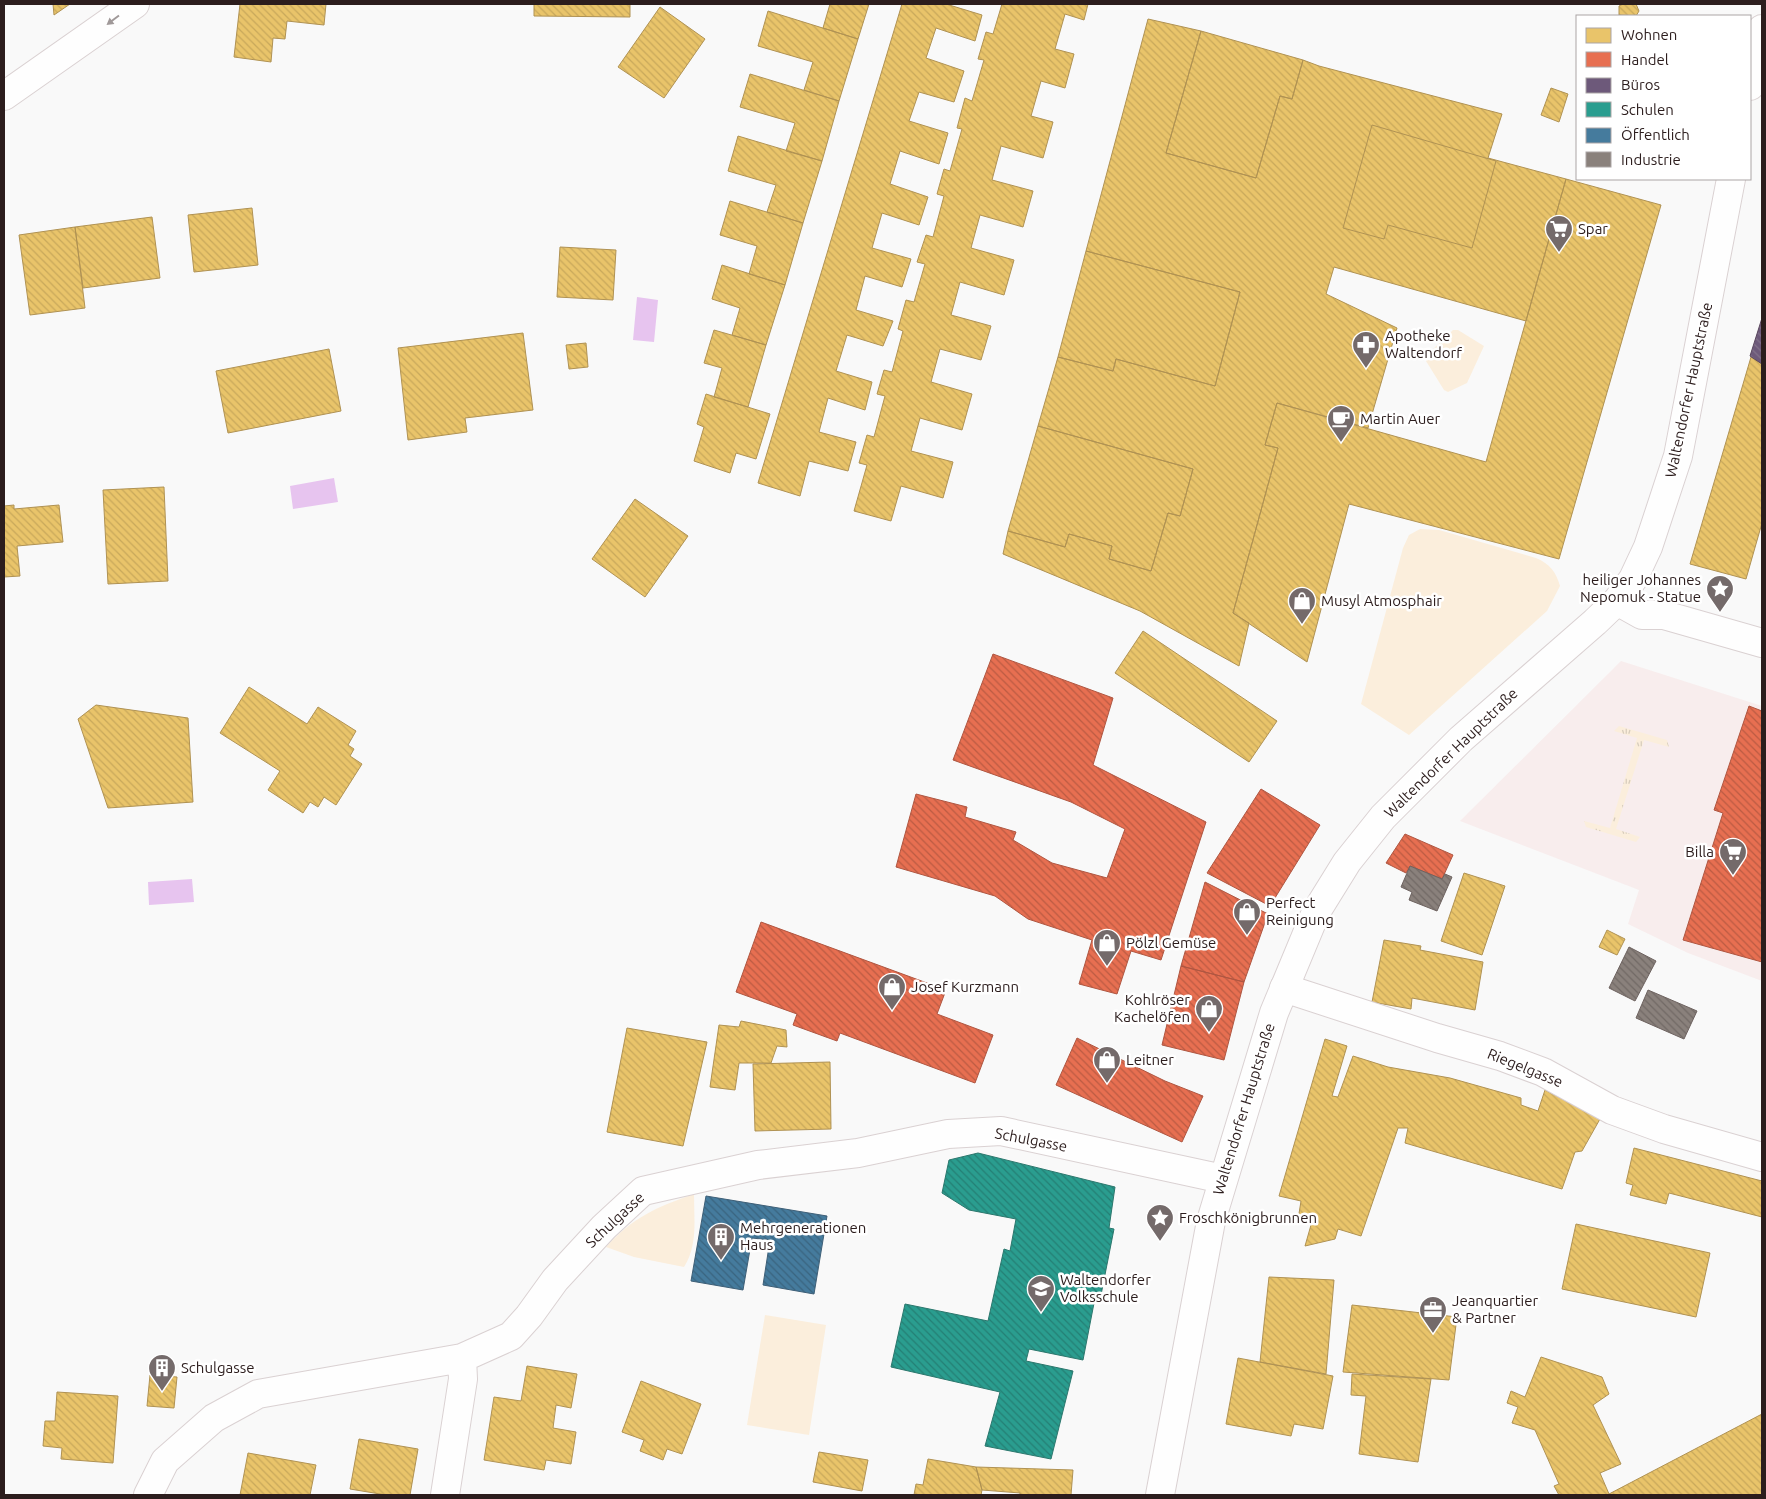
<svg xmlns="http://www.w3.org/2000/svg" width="1766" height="1499" font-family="Ubuntu,sans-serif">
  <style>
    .built { fill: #f8eded }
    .grass { fill: url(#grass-tufts) }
    .park { fill: #fbeedc }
    .water { fill: #e7c4ef }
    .homes { fill: url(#homes-back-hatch); stroke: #b09253 }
    .shops { fill: url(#shops-back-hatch); stroke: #af5641 }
    .offices { fill: url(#offices-back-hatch); stroke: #5a475e }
    .schools { fill: url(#schools-back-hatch); stroke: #2b776d }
    .public { fill: url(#public-back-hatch); stroke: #3e5f77 }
    .industry { fill: url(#industry-back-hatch); stroke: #6e6360 }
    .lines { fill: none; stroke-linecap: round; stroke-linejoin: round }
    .minor-casing { stroke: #dad1d2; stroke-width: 30 }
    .major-casing { stroke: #dad1d2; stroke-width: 30 }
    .minor { stroke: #fefefe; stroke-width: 28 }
    .major { stroke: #fefefe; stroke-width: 28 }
    .oneway { fill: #a09999 }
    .labels { text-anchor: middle; stroke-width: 5; stroke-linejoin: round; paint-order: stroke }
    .poi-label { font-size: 15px; fill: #2c1d1d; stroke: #fff; text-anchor: start }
    .street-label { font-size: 15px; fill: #2c1d1d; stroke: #fff }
  </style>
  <defs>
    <pattern id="grass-tufts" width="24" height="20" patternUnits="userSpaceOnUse" patternTransform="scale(1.25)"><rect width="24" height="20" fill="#fbeedc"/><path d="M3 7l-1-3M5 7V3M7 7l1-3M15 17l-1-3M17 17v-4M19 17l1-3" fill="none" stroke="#d7ccbc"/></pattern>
    <pattern id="homes-back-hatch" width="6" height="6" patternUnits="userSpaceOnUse" patternTransform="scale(1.25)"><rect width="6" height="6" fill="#e9c46a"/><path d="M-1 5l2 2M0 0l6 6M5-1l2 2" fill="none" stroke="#c8a85b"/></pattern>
    <pattern id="shops-back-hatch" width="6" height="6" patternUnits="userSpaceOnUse" patternTransform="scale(1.25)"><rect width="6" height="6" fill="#e76f51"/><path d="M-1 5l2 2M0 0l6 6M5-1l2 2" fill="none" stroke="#bb5b43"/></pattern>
    <pattern id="offices-back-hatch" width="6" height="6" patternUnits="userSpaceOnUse" patternTransform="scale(1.25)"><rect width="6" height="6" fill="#6d597a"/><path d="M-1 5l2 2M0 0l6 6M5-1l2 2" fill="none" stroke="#82728a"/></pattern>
    <pattern id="schools-back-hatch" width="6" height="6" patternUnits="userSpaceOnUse" patternTransform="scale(1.25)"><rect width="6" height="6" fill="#2a9d8f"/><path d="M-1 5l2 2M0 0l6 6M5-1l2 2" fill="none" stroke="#247f74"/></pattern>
    <pattern id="public-back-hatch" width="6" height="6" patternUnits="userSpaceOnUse" patternTransform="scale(1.25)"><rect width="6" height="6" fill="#457b9d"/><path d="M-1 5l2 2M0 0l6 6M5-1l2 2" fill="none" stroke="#3a647f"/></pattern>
    <pattern id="industry-back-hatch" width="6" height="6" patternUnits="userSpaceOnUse" patternTransform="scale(1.25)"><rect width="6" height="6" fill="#8a817c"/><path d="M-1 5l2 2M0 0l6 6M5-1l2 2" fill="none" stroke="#716965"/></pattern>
  </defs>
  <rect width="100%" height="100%" fill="#f9f9f9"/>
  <!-- built -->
  <path class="built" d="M1621 661 1762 706V981L1688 953 1628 924 1639 890 1460 821Z"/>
  <!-- grass -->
  <path class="grass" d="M1619 726 1667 740 1669 747 1644 740 1616 829 1640 837 1636 842 1586 827 1584 821 1610 828 1637 738 1614 731Z"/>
  <!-- park -->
  <path class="park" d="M1453 330H1458L1484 346 1467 383 1448 392 1444 390 1426 361 1428 354Z
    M1420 529 1439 530 1536 558C1550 564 1556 572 1560 586L1547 611 1409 735 1361 704 1403 548 1409 535Z
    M694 1194C694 1219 698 1245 684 1267L634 1257 606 1247C633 1217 657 1207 694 1194Z
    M765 1315 826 1325 809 1435 747 1425Z"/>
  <!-- water -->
  <path class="water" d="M637 297 658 300 654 342 633 340Z
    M334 478 338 502 293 509 290 486Z
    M192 879 194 902 149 905 148 882Z"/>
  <!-- homes -->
  <path class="homes" d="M53 4H70L54 15Z
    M240 4H326L324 25 287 21 285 39 273 38 271 62 234 57Z
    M534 4H630V17L534 16Z
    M830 4H869L858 39 823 28Z
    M902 4H946L982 15 975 41 936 28 926 58 964 71 954 102 919 92 909 121 948 133 939 164 900 151 890 184 928 197 919 225 882 213 872 248 911 259 902 287 865 276 856 310 893 321 883 346 847 335 836 371 872 382 865 410 828 398 819 432 856 442 848 471 809 461 800 496 758 483Z
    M1002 4H1088L1084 20 1065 14 1055 49 1074 54 1065 88 1041 81 1031 116 1053 122 1043 158 1001 146 992 180 1033 191 1023 227 980 215 971 248 1014 260 1004 295 960 282 951 315 991 326 981 360 940 349 931 382 972 394 962 430 920 418 911 451 953 462 943 498 901 486 891 521 854 511 867 465 859 463 867 435 874 437 885 396 877 394 884 370 892 372 903 331 898 329 906 300 914 302 925 264 917 262 926 235 933 237 944 196 937 194 944 169 950 171 962 129 957 128 965 98 972 101 984 60 978 59 986 32 993 34Z
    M1623 4H1636L1639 11 1636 16 1619 15V6Z
    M660 7 705 39 664 98 618 67Z
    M768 11 858 39 839 101 804 90 813 62 758 46Z
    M1148 19 1201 31 1166 153 1256 178 1280 96 1292 99 1303 60 1319 66 1502 114 1488 158 1566 179 1526 321 1334 267 1326 294 1397 328 1368 428 1277 403 1265 445 1278 448 1233 613 1249 623 1239 666 1140 611 1003 554 1008 531 1065 547 1069 534 1112 546 1109 559 1151 571 1168 513 1180 516 1193 469 1038 426 1058 357 1113 371 1116 359 1215 386 1240 292 1086 251Z
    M1201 31 1303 60 1292 99 1280 96 1256 178 1166 153Z
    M750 74 839 101 822 161 786 151 795 123 740 107Z
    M1551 88 1568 94 1559 122 1541 115Z
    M1372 125 1496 161 1472 248 1388 225 1384 239 1343 228Z
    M738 136 822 161 803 223 767 212 776 185 728 171Z
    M1566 179 1661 205 1559 559 1349 504 1307 662 1233 613 1278 448 1265 445 1277 403 1486 462Z
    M730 201 803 223 785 285 749 274 757 246 720 235Z
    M252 208 258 265 194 272 188 215Z
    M152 217 160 278 83 288 75 227Z
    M75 227 85 308 30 315 19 235Z
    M560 247 616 250 613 300 557 297Z
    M1086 251 1240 292 1215 386 1116 359 1113 371 1058 357Z
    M722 265 785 285 766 345 732 335 740 308 712 299Z
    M714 330 766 345 748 407 714 397 722 368 704 363Z
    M523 333 533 410 465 418 467 432 408 440 398 348Z
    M586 343 588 367 569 369 566 345Z
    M329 349 341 411 228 433 216 371Z
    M1751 357 1762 364V523L1746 579 1690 564Z
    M706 394 770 414 756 459 736 453 730 473 694 461 704 427 697 424Z
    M1038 426 1193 469 1180 516 1168 513 1151 571 1109 559 1112 546 1069 534 1065 547 1008 531Z
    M164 487 168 581 108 584 103 490Z
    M635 499 688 536 645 597 592 559Z
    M14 505V509L59 505 63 542 17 546 20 576 4 577V506Z
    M1143 631 1277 721 1249 762 1115 673Z
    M249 687 307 724 318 707 356 731 348 745 354 749 350 756 362 764 336 805 324 797 318 807 310 802 303 813 268 790 280 771 220 733Z
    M96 705 188 718 193 802 108 808 78 719Z
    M1464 873 1505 886 1482 955 1441 941Z
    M1607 930 1625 939 1617 955 1599 947Z
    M1384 940 1421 946 1420 950 1483 962 1475 1010 1412 998 1411 1009 1372 1002Z
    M741 1021 786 1030 787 1047 777 1046 771 1063H739L735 1090 710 1087 719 1025 739 1027Z
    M627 1028 707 1042 683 1146 607 1132Z
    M1325 1039 1347 1046 1332 1096 1338 1097 1353 1056 1388 1067 1450 1078 1521 1098V1105L1538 1111 1545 1090 1600 1119 1582 1151 1575 1152 1562 1189 1405 1143 1408 1128H1398L1361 1236 1338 1229 1335 1239 1305 1246 1311 1225 1298 1220 1301 1201 1279 1196Z
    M830 1062 831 1129 755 1131 753 1064Z
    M1634 1148 1762 1181V1217L1669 1193 1666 1204 1630 1195 1633 1185 1626 1183Z
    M1576 1224 1710 1253 1696 1317 1562 1289Z
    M1269 1277 1334 1280 1326 1374 1260 1362Z
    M1352 1305 1457 1317 1449 1380 1343 1372Z
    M1541 1357 1602 1377 1609 1394 1593 1405 1621 1464 1600 1473 1609 1494 1762 1414V1495H1559L1554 1486 1559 1484 1535 1430 1512 1423 1518 1407 1507 1403 1511 1391 1525 1397Z
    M1238 1358 1333 1376 1323 1429 1294 1424 1291 1436 1226 1424Z
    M527 1366 577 1374 571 1408 556 1405 553 1428 576 1432 571 1464 546 1460 544 1470 484 1460 494 1397 521 1401Z
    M1352 1374 1431 1379 1418 1462 1359 1454 1366 1396 1351 1395Z
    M150 1375 177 1377 174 1408 147 1406Z
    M641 1381 701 1404 682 1454 667 1449 663 1460 640 1451 644 1440 622 1432Z
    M57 1392 118 1396 113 1463 61 1459 62 1448 43 1446 45 1421H55Z
    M359 1439 418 1449 410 1495H386L350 1489Z
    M819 1452 868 1460 862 1491 813 1482Z
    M248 1453 316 1465 310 1495H240Z
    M928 1459 976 1467 982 1490 981 1495H914L916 1484 923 1485Z
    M976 1467 1073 1470 1071 1495H1020V1493L982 1490Z"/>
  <!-- shops -->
  <path class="shops" d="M993 654 1113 698 1093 765 1206 822 1161 960 1131 951 1117 994 1079 984 1092 940 1028 919 995 896 896 867 916 794 967 807 965 817 1016 832 1013 840 1052 863 1107 878 1125 829 1071 802 953 760Z
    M1749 706 1762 711V962L1683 940 1723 813 1714 810Z
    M1261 789 1320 825 1270 906 1207 873Z
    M1405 834 1453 855 1442 879 1410 866 1406 873 1386 863Z
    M1205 882 1268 914 1244 982 1181 966Z
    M761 922 946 990 937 1014 993 1035 975 1083 840 1033 837 1041 793 1025 797 1014 736 992Z
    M1181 966 1244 982 1224 1060 1162 1045Z
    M1077 1038 1165 1081 1203 1096 1182 1142 1056 1085Z"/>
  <!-- offices -->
  <path class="offices" d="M1762 318V364L1750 356Z"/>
  <!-- schools -->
  <path class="schools" d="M978 1153 1115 1187 1109 1228 1114 1229 1100 1300 1095 1298 1083 1360 1029 1349 1026 1361 1073 1371 1051 1459 985 1446 1000 1392 891 1367 905 1304 988 1321 1004 1249 1010 1251 1016 1219 969 1210 942 1193 949 1160Z"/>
  <!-- public -->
  <path class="public" d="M706 1196 827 1216 814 1294 763 1285 770 1240 752 1238 743 1290 691 1281Z"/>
  <!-- industry -->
  <path class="industry" d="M1410 866 1442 879 1445 874 1452 877 1437 911 1409 900 1412 892 1401 887Z
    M1629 947 1656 961 1635 1001 1609 988Z
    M1648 990 1697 1011 1684 1039 1636 1018Z"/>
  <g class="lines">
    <defs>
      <path id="minor" d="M4 96 135 4
        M1617 601 1642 615H1664L1762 643
        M1284 988 1437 1038 1500 1056 1543 1072 1612 1110 1664 1129 1762 1157
        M148 1495 165 1461 214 1418 258 1394 462 1358 511 1336 529 1316 555 1280 604 1227 643 1191 758 1165 858 1153 948 1134 1001 1131 1223 1179
        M445 1495 463 1379 462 1358"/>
      <path id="major" d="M1750 86 1762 29
        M1160 1495 1211 1221 1274 1013 1316 912 1347 862 1383 817 1461 739 1595 622 1617 601 1633 579 1648 547 1678 456 1731 179"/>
    </defs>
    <!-- minor casing -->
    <use href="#minor" class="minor-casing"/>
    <!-- major casing -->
    <use href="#major" class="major-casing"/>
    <!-- minor -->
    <use href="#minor" class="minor"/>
    <!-- major -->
    <use href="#major" class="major"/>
  </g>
  <!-- one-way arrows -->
  <defs><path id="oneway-solid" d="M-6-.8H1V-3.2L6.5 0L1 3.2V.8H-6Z" transform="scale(1.25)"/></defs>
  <use class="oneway" href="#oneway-solid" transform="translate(113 20) rotate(143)"/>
  <!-- icons -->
  <defs>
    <symbol id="supermarket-pin" viewBox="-11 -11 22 30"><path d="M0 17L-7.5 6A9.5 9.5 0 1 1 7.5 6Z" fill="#746a6a" stroke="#fff"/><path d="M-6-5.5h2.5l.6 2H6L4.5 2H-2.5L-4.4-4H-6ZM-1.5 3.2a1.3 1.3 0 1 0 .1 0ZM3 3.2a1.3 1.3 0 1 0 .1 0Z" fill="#fff"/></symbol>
    <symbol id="pharmacy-pin" viewBox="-11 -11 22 30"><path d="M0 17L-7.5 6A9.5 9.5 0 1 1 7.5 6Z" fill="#746a6a" stroke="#fff"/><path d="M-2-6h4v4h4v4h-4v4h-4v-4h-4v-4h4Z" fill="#fff"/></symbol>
    <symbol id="cafe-pin" viewBox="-11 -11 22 30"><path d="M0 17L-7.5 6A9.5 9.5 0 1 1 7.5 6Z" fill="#746a6a" stroke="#fff"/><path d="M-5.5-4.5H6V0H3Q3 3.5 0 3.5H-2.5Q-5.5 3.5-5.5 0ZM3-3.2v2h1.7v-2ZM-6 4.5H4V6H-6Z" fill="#fff"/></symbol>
    <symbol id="sight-pin" viewBox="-11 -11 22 30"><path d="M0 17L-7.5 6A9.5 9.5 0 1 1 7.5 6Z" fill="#746a6a" stroke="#fff"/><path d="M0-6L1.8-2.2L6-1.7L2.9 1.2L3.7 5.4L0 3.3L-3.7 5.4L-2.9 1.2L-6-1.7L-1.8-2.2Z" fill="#fff"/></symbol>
    <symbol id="shop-pin" viewBox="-11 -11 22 30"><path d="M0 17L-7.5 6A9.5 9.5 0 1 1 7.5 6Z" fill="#746a6a" stroke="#fff"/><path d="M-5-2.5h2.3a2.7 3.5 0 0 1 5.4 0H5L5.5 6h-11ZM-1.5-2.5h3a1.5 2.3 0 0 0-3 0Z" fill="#fff"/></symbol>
    <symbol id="building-pin" viewBox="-11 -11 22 30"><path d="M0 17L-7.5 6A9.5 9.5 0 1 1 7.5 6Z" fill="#746a6a" stroke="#fff"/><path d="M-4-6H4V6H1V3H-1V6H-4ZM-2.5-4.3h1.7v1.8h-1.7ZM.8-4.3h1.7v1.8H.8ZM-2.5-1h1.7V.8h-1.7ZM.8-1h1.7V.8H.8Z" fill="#fff"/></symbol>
    <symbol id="school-pin" viewBox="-11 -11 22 30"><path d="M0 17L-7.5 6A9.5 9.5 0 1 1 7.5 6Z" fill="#746a6a" stroke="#fff"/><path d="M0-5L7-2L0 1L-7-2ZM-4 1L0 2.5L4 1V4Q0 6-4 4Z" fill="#fff"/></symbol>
    <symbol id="office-pin" viewBox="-11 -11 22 30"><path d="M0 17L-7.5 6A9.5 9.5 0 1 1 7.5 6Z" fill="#746a6a" stroke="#fff"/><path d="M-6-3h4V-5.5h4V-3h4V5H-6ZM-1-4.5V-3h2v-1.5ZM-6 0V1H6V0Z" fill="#fff"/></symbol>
  </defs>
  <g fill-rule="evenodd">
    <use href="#supermarket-pin" x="1543" y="213" width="32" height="43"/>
    <use href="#pharmacy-pin" x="1350" y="329" width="32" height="43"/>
    <use href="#cafe-pin" x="1325" y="403" width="32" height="43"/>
    <use href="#sight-pin" x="1704" y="573" width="32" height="43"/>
    <use href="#shop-pin" x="1286" y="585" width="32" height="43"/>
    <use href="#supermarket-pin" x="1717" y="836" width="32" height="43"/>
    <use href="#shop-pin" x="1231" y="896" width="32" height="43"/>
    <use href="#shop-pin" x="1091" y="927" width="32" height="43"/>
    <use href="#shop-pin" x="876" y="971" width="32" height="43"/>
    <use href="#shop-pin" x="1193" y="993" width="32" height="43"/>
    <use href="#shop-pin" x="1091" y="1044" width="32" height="43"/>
    <use href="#sight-pin" x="1144" y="1202" width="32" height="43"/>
    <use href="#building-pin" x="705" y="1221" width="32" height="43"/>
    <use href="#school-pin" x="1025" y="1273" width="32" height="43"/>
    <use href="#office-pin" x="1417" y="1294" width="32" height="43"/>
    <use href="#building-pin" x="146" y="1352" width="32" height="43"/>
  </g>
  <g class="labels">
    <!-- poi labels -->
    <g class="poi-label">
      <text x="1578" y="234">Spar</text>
      <text x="1385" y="341">Apotheke<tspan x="1385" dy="17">Waltendorf</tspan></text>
      <text x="1360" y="424">Martin Auer</text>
      <text x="1701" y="585" text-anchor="end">heiliger Johannes<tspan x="1701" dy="17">Nepomuk - Statue</tspan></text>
      <text x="1321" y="606">Musyl Atmosphair</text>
      <text x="1714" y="857" text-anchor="end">Billa</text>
      <text x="1266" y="908">Perfect<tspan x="1266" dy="17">Reinigung</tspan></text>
      <text x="1126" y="948">Pölzl Gemüse</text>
      <text x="911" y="992">Josef Kurzmann</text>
      <text x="1190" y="1005" text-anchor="end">Kohlröser<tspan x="1190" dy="17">Kachelöfen</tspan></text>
      <text x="1126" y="1065">Leitner</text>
      <text x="1179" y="1223">Froschkönigbrunnen</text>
      <text x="740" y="1233">Mehrgenerationen<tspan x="740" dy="17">Haus</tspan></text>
      <text x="1060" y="1285">Waltendorfer<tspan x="1060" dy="17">Volksschule</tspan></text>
      <text x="1452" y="1306">Jeanquartier<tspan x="1452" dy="17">&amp; Partner</tspan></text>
      <text x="181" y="1373">Schulgasse</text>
    </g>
    <!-- street labels -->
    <g class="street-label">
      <text transform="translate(1689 390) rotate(-78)" y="5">Waltendorfer Hauptstraße</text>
      <text transform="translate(1451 753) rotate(-44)" y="5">Waltendorfer Hauptstraße</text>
      <text transform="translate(1525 1068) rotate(22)" y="5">Riegelgasse</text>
      <text transform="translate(1244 1109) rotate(-73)" y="5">Waltendorfer Hauptstraße</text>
      <text transform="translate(1031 1140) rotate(11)" y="5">Schulgasse</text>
      <text transform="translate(615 1220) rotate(-43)" y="5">Schulgasse</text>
    </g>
  </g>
  <!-- border -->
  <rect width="1766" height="1499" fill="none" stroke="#2c1d1d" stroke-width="10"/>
  <!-- legend -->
  <rect x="1576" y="15" width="175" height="165" fill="#ffffff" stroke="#aba5a5"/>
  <rect x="1586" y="28" width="25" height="15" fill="#e9c46a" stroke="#aba5a5"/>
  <text x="1621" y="40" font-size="15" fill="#2c1d1d">Wohnen</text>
  <rect x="1586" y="52" width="25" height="15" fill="#e76f51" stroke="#aba5a5"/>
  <text x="1621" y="65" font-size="15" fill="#2c1d1d">Handel</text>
  <rect x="1586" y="78" width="25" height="15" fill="#6d597a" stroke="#aba5a5"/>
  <text x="1621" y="90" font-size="15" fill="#2c1d1d">Büros</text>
  <rect x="1586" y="102" width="25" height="15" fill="#2a9d8f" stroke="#aba5a5"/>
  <text x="1621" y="115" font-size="15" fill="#2c1d1d">Schulen</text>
  <rect x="1586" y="128" width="25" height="15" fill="#457b9d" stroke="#aba5a5"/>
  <text x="1621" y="140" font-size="15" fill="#2c1d1d">Öffentlich</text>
  <rect x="1586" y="152" width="25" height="15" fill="#8a817c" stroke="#aba5a5"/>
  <text x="1621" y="165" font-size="15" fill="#2c1d1d">Industrie</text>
</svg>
